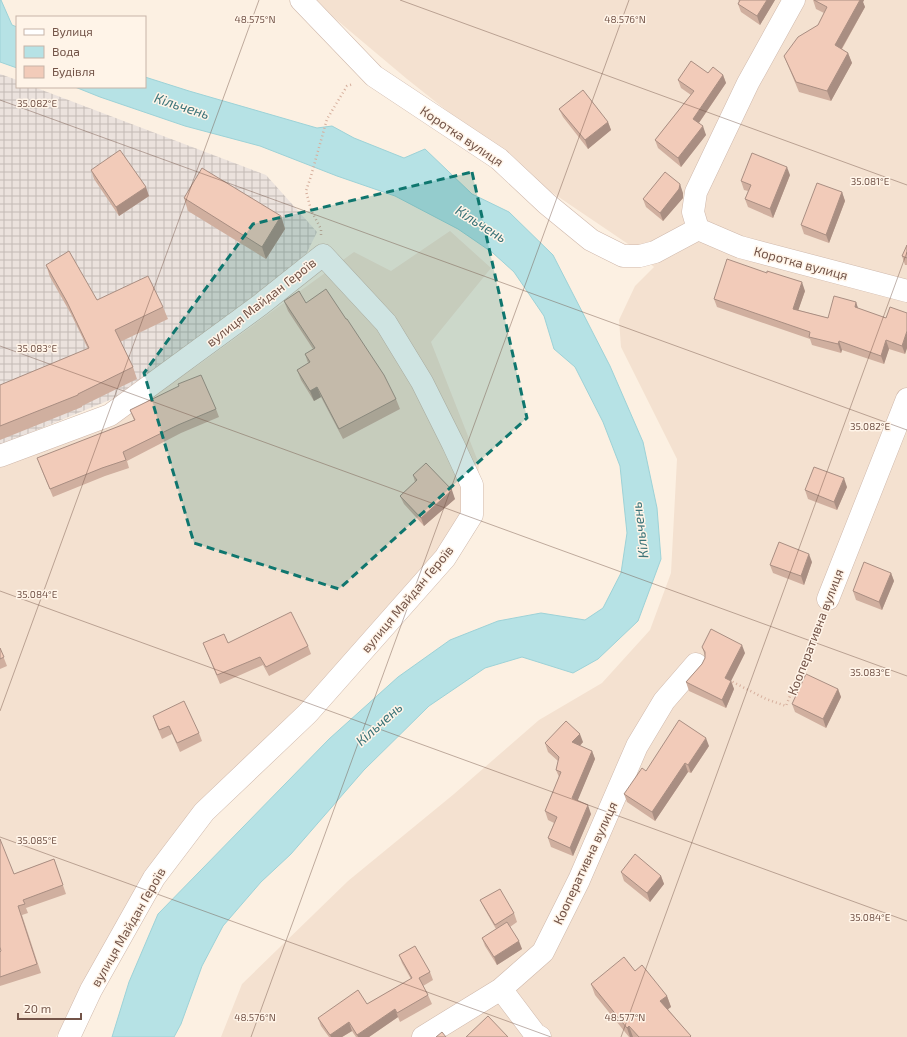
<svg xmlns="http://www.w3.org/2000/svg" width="907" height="1037" font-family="'Exo 2',sans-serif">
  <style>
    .residential { fill: #f4e1d0 }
    .industrial { fill: url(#industrial-grid) }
    .water { fill: #b6e2e5; stroke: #9dd2d7 }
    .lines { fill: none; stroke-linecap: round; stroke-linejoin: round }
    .minor-casing { stroke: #cfb8ab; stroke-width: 23 }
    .path { stroke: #d6af9d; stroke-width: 2.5; stroke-dasharray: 1 3; stroke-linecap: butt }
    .minor { stroke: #fff; stroke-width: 22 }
    .wall { fill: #d0af9f }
    .shaded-wall { fill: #a98e82 }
    .building { fill: #f2cbb9; stroke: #a98e82 }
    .marked { fill: #0f766e; fill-opacity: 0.2; stroke: #0f766e; stroke-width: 3; stroke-dasharray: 8 5; stroke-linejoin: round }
    .ticks { fill: none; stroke: #735448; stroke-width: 1; stroke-opacity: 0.45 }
    .labels { text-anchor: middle; stroke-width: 3; stroke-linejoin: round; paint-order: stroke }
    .street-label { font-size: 13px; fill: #735448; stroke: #fff4e8 }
    .water-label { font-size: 14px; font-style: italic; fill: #3c7479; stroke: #fff4e8 }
    .ticks-label { font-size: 10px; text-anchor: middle; fill: #735448; stroke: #fff4e8; stroke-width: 3; stroke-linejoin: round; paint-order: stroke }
  </style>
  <defs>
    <pattern id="industrial-grid" width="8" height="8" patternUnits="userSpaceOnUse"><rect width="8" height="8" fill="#ebe2dd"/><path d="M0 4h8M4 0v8" fill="none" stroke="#c3bab5"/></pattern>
  </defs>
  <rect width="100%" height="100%" fill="#fcf0e2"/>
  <!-- residential -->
  <path class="residential" d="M313 0H907V1037H221L242 984 348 881 454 794 539 720 602 683 650 630 671 573 677 459 621 347 619 320 635 286 654 267 631 246 535 181 407 79Z
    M450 231 491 268 431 342 479 464 474 521 406 613 207 796 122 918 56 1037H0V464L113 421 197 366 354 252 391 271Z"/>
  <!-- industrial -->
  <path class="industrial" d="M0 74 17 80V87H34L266 175 317 232 301 265 122 395 0 445Z"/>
  <!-- water -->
  <path class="water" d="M0 0H1L12 25 17 27V68L0 62Z
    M145 77 189 91 317 128 332 126 354 138 404 158 425 149 472 194 509 212 553 255 610 366 643 442 657 508 661 559 638 621 598 659 573 673 522 657 485 668 429 706 364 770 291 854 261 882 223 926 202 966 181 1024 174 1037H112L129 982 158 914 329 739 398 677 450 640 498 621 541 613 585 620 603 608 621 573 627 533 620 466 603 422 575 367 554 349 544 316 514 272 493 253 458 229 395 196 337 176 260 146 185 126 100 97 75 87H145Z"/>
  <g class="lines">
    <defs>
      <path id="minor" d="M301 0 374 76 499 159 547 204 591 240 623 256H640L655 252 698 229 740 247 907 291
        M698 229 693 212 696 192 748 83 794 0
        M0 456 110 415 260 305 323 255 386 323 422 382 453 444 472 485V515L445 558 308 713 204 812 154 878 91 990 69 1037
        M828 599 907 399
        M501 989 535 1034 540 1037
        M423 1037 501 989 543 952 579 880 637 746 664 701 696 664"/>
    </defs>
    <!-- minor casing -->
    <use href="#minor" class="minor-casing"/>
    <!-- path -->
    <path class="path" d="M321 235V229L311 210 306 191 311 176 327 119 347 86 353 84
      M729 680 766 699 786 706 821 618"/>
    <!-- minor -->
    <use href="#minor" class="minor"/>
  </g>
  <!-- wall -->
  <path class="wall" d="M738 0H775L760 25 741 12 738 4 739 1Z
    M813 0H864L863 2 865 7 842 49 848 53 852 63 831 101 799 92 784 56 818 25 824 13 816 9Z
    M708 73 723 75 726 83 699 123 706 135 681 167 658 148 655 140 691 95 681 88 678 80Z
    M559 109 608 122 611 130 588 149 563 117Z
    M91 170 149 196 119 216 94 179Z
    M790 175 773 218 748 207 745 199 748 191 744 190 741 181Z
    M842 192 845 201 829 243 804 234 801 225Z
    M683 193V198L663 221 646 207 643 199Z
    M184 198 281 216 285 229 266 259 188 211Z
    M907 245V265H905L902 256Z
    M46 265 97 300 163 307 168 319 120 342 133 367 137 379 82 406V407L0 440V385L88 349 71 314 50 277Z
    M805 291 798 310 828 318 856 302 858 309 886 318 907 313V348L905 354 889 349 884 364 842 350 841 353 812 345 810 339 717 307 714 299Z
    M284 301 306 303 396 399 400 409 343 439 321 397 314 401 301 380 297 370 308 363 305 354 313 349 288 311Z
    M216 409 219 417 181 433 127 461 129 468 105 476 53 497 40 466 134 420 130 410Z
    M413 475 455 499 424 526 404 504 400 496 415 482Z
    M847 487 837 510 808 499 805 490Z
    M812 562 804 585 773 573 770 565Z
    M891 573 894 581 882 610 856 600 853 591Z
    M203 643H228L308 646 311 654 269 676 263 665 220 684Z
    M702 647 745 653 731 681 734 689 726 708 689 691 686 682 702 664 705 658V656Z
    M0 648 7 666 0 669Z
    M838 689 841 697 826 728 795 712 792 704Z
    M153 716 199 733 202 741 180 752 172 734 162 739 156 725Z
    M583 742 580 746 592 751 595 759 577 801 591 814 573 856 551 847 548 838 554 823 548 820 545 811 559 777 556 770 558 761 548 752 545 743Z
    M709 746 691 773 688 772 655 821 627 802 624 794 646 771Z
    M54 859 66 894 26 908 28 913 22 915 41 973 0 986V952L1 951 14 874Z
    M621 872 661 876 664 884 650 902 624 881Z
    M480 900 514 913 517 922 510 927 522 949 497 965 485 946 482 938 496 929 484 908Z
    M399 955 430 972 433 980 423 986 428 995 432 1004 400 1022 398 1017 369 1037H356L352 1031 342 1037H329L321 1026 318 1018 367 1004 411 979 402 963Z
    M635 971 667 996 671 1007 668 1009 691 1037H629L595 995 591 984Z"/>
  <!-- shaded-wall -->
  <path class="shaded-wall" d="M767 0H775L760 25 757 16Z
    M860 0H864L863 2 865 7 838 55 835 45Z
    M848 53 852 63 831 101 827 91Z
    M723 75 726 83 696 127 693 119Z
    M608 122 611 130 588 149 585 140Z
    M703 126 706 135 681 167 678 158Z
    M787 167 790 175 773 218 770 209Z
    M680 184 683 193V198L663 221 660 213Z
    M146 187 149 196 119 216 116 207Z
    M842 192 845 201 829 243 826 235Z
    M281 216 285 229 266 259 262 247Z
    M802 282 805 291 796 317 793 309Z
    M856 302 859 311 855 307Z
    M907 331V348L905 354 902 346Z
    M886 340 889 349 884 364 881 356Z
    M839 341 842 350 841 353 838 344Z
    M317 387 321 397 314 401 310 391Z
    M844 478 847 487 837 510 834 502Z
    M452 490 455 499 424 526 421 518Z
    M809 554 812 562 804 585 801 576Z
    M891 573 894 581 882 610 879 602Z
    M742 645 745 653 731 681 734 689 726 708 722 700 725 678Z
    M838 689 841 697 826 728 823 719Z
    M580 734 583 742 575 751 572 742Z
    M706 738 709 746 691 773 688 765Z
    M592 751 595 759 575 807 572 798Z
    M685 763 688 772 655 821 652 812Z
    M588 805 591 814 573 856 570 848Z
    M661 876 664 884 650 902 647 893Z
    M519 941 522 949 497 965 494 957Z
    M667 996 671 1007 664 1012 660 1001Z
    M395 1009 398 1017 369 1037H358L357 1035Z
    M349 1022 352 1031 342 1037H331L330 1035Z
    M629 1026 633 1037H630L627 1028Z"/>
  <!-- building -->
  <path class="building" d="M740 0H767L757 16 738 4Z
    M814 0H860L835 45 848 53 827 91 796 82 784 56 798 37 818 25 827 7Z
    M691 61 708 73 713 67 723 75 693 119 703 126 678 158 655 140 694 91 678 80Z
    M583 90 608 122 585 140 559 109Z
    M120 150 146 187 116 207 91 170Z
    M752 153 787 167 770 209 745 199 751 185 741 181Z
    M202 168 281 216 262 247 184 198Z
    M665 172 680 184 679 189 660 213 643 199Z
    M817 183 842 192 826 235 801 225Z
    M907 245V258L902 256Z
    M69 251 97 300 148 276 163 307 115 330 133 367 78 394V395L0 426V385L89 348 67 302 46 265Z
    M727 259 767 273V271L802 282 793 309 828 318 834 296 856 302 855 307 886 318 890 307 907 313V331L902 346 886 340 881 356 839 341 838 344 809 337 810 332 714 299Z
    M326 289 346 319H347L384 375 396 399 339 429 317 387 310 391 297 370 310 362 305 354 315 348 284 301 299 291 306 303Z
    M201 375 216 409 178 425 123 452 126 460 102 468 50 489 37 458 135 420 130 410 179 386 178 384Z
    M426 463 452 490 421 518 400 496 417 480 413 475Z
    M814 467 844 478 834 502 805 490Z
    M779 542 809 554 801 576 770 565Z
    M864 562 891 573 879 602 853 591Z
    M291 612 308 646 266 667 260 657 217 675 203 643 224 634 228 643Z
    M711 629 742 645 725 678 731 681 722 700 686 682 702 664 705 658V652L702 647Z
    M0 648 4 657 0 659Z
    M806 674 838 689 823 719 792 704Z
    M184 701 199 733 177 743 169 726 159 730 153 716Z
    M679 720 706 738 688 765 685 763 652 812 624 794 642 768 646 771Z
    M566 721 580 734 572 742 592 751 572 798 588 805 570 848 548 838 557 817 545 811 561 772 556 770 559 757 545 743Z
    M0 839 14 874 54 859 63 885 23 900 25 904 18 906 37 964 0 977V952L1 951 0 947Z
    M635 854 661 876 647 893 621 872Z
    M500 889 514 913 495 925 480 900Z
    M507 922 519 941 494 957 482 938Z
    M415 946 430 972 419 978 428 995 397 1013 395 1009 357 1035 349 1022 330 1035 318 1018 358 990 367 1004 412 978 399 955Z
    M624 957 635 971 642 965 667 996 660 1001 691 1036 690 1037H639L629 1026 627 1028 591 984Z
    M488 1016 508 1037H466Z
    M442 1032 446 1037H436Z"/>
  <!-- marked area -->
  <path class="marked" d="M472 172 527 418 339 589 194 543 144 373 253 224Z"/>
  <!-- ticks -->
  <path class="ticks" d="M400 0 907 185M0 100 907 430M0 346 907 676M0 591 907 921M0 711 259 0M0 837 551 1037M251 1037 629 0M621 1037 907 252"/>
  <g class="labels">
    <!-- street labels -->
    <g class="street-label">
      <text transform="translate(462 136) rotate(34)" y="5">Коротка вулиця</text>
      <text transform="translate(801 263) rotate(15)" y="5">Коротка вулиця</text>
      <text transform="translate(261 302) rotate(-38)" y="5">вулиця Майдан Героїв</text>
      <text transform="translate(407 599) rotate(-50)" y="5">вулиця Майдан Героїв</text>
      <text transform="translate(815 632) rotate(-69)" y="5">Кооперативна вулиця</text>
      <text transform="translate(585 863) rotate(-65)" y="5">Кооперативна вулиця</text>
      <text transform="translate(128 927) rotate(-60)" y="5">вулиця Майдан Героїв</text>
    </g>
    <!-- water labels -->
    <g class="water-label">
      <text transform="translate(182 106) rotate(18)" y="5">Кільчень</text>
      <text transform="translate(481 224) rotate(32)" y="5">Кільчень</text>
      <text transform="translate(640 530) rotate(-97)" y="5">Кільчень</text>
      <text transform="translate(379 724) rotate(-42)" y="5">Кільчень</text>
    </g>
  </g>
  <g class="ticks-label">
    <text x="255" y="23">48.575°N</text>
    <text x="625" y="23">48.576°N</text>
    <text x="37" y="107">35.082°E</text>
    <text x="870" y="185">35.081°E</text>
    <text x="37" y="352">35.083°E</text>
    <text x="870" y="430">35.082°E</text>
    <text x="37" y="598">35.084°E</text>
    <text x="870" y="676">35.083°E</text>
    <text x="37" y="844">35.085°E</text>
    <text x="870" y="921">35.084°E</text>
    <text x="255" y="1021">48.576°N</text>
    <text x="625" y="1021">48.577°N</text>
  </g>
  <!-- legend -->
  <rect x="16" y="16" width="130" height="72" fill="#fff4e8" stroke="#c7b4a8"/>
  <rect x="24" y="29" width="20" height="6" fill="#ffffff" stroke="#c7b4a8"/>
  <text x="52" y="36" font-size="12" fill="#735448">Вулиця</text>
  <rect x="24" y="46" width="20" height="12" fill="#b6e2e5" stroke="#c7b4a8"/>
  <text x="52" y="56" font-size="12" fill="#735448">Вода</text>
  <rect x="24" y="66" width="20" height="12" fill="#f2cbb9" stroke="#c7b4a8"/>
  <text x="52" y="76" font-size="12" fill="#735448">Будівля</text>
  <!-- scale -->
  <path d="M18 1013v6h63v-6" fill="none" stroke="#735448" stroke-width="2"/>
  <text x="24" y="1013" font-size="12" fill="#735448" stroke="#fff4e8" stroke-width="3" paint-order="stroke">20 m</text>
</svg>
